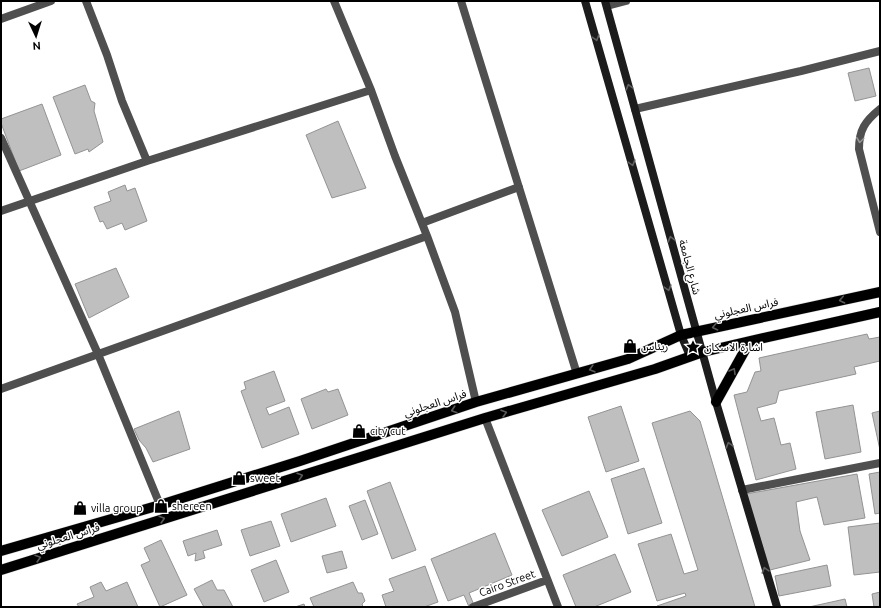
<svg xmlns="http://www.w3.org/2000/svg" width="881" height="608" font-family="Ubuntu,'Noto Sans Arabic',sans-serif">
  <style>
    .building { fill: #bfbfbf; stroke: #939393 }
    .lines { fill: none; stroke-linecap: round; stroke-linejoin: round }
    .primary-casing { stroke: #dbdbdb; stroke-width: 11 }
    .street { stroke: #4f4f4f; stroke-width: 8 }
    .secondary { stroke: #1c1c1c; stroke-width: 8 }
    .primary { stroke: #000; stroke-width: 10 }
    .oneway { stroke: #606060 }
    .oneway2 { stroke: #959595 }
    .oneway3 { stroke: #595959 }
    .labels { text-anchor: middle; stroke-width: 3; stroke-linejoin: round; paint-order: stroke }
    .street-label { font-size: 11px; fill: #000; stroke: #fff }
    .poi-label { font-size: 11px; fill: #000; stroke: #fff; text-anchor: start }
  </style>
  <rect width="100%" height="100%" fill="#fff"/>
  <!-- building -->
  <path class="building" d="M869 68 876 96 855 101 848 73Z
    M85 85 91 101 95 103 94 111 103 142 89 152 88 149 75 154 53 97Z
    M42 104 61 155 19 171 1 123V119Z
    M338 121 366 188 332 198 306 135Z
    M125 185 127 191 135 188 147 221 125 230 122 223 107 229 103 221 100 222 94 207 111 201 108 192Z
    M116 268 129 297 89 318 75 284Z
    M867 334 869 339 880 337V361L854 367 856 374 779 391 776 403 757 408 761 421 774 418 781 445 790 443 796 469 756 480 734 395 747 392 755 372 761 371 759 358Z
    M274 371 285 401 266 408 269 415 289 407 299 434 262 448 241 391 246 389 244 382Z
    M326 389 328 392 338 389 348 415 312 429 301 399Z
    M853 405 861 452 825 459 816 412Z
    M621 406 639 461 606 472 588 417Z
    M179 411 190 449 153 462 146 448 139 440 134 429Z
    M690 411 700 421 755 607H657V606L686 596 685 593 657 601 638 544 671 534 684 574 698 570 652 423Z
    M880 411V450L872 413Z
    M644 468 662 523 628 534 611 479Z
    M880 472V513L875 514 869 474Z
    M857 474 865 518 824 525 817 497 796 502 800 531 810 560 770 570 746 494Z
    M390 482 416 550 392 559 367 491Z
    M589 491 608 537 562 556 542 510Z
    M326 498 336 526 291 542 281 514Z
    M365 500 378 534 362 540 349 506Z
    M271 521 280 546 250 556 241 530Z
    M880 523V572L854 575 848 527Z
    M217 530 222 545 203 551 205 558 195 561 196 553 188 556 183 541Z
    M495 533 512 575 469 593 474 605 469 607 464 595 448 601 431 559Z
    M161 540 187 595 160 607 141 565 150 561 144 548Z
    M342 551 347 568 327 573 322 556Z
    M615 554 631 592 594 607H576L563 575Z
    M276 560 289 592 264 602 251 570Z
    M827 565 831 586 779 596 775 576Z
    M425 566 438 602 424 607H386L382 595 394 591 389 579Z
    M212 580 217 590H224L233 607H204L194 589Z
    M101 582 106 591 127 582 138 607H79L77 604 94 597 90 587Z
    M353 582 358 593H362L365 601 362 604 363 607H314L310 598Z
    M880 592V607H874L872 594Z
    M845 599 847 607H809Z
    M304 604 305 607H295Z"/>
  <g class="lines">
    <defs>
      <path id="primary" d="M716 402 750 341
        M1 551 160 505 300 461 476 402 628 359 681 335 880 292
        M1 570 485 418 655 369 703 352 750 341 880 312"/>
    </defs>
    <!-- primary casing -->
    <use href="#primary" class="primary-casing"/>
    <!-- street -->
    <path class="street" d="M86 1 107 55 122 101 147 161
      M334 1 371 90 395 156 427 236 455 312 476 402
      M461 1 577 374
      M607 6 626 1
      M1 19 51 1
      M635 109 801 71 880 51
      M880 109C865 121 859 130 859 149L880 232
      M1 138 98 354 160 505
      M1 211 147 161 371 90
      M422 223 519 187
      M1 389 427 236
      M485 418 558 607
      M742 490 880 463
      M473 607 547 580"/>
    <!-- secondary -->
    <path class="secondary" d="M585 1 681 335 690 356
      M605 1 716 402 777 607"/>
    <!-- primary -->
    <use href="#primary" class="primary"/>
  </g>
  <!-- one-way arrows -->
  <defs><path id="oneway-chevron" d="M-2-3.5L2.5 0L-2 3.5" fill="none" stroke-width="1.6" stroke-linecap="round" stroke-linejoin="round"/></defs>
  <g class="oneway">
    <use href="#oneway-chevron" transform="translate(596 38) rotate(74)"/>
    <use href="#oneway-chevron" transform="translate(629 87) rotate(-105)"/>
    <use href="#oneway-chevron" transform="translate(632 163) rotate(74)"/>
    <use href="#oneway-chevron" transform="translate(671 239) rotate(-105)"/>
    <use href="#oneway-chevron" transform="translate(668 288) rotate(74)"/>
    <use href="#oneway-chevron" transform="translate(729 445) rotate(-106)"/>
    <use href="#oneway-chevron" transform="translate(765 570) rotate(-107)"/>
  </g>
  <use class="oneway2" href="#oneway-chevron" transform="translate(860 140) rotate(97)"/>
  <g class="oneway3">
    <use href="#oneway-chevron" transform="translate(842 300) rotate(168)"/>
    <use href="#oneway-chevron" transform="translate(715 327) rotate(168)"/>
    <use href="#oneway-chevron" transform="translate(592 369) rotate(164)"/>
    <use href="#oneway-chevron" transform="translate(733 371) rotate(-60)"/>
    <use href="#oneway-chevron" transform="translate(454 410) rotate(162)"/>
    <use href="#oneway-chevron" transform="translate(504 413) rotate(-16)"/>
    <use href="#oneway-chevron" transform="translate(300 476) rotate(-17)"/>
    <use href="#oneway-chevron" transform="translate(162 519) rotate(-17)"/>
    <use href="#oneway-chevron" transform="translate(38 558) rotate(-17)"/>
  </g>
  <!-- icons -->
  <defs>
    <symbol id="shop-bare" viewBox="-9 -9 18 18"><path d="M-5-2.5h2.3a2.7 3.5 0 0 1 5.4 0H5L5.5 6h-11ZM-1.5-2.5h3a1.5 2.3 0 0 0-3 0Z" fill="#000" stroke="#fff" stroke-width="2.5" paint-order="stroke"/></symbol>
    <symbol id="sight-bare" viewBox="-9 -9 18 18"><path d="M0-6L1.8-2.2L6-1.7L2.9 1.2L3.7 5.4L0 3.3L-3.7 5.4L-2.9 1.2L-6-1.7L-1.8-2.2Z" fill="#000" stroke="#fff" stroke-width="2.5" paint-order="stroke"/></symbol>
  </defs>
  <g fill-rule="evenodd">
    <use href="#shop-bare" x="620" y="336" width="20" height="20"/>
    <use href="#sight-bare" x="683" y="337" width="20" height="20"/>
    <use href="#shop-bare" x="349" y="421" width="20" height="20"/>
    <use href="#shop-bare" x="229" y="468" width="20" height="20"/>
    <use href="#shop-bare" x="151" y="496" width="20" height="20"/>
    <use href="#shop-bare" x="70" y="498" width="20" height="20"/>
  </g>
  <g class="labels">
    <!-- street labels -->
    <g class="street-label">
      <text transform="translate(690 267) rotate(75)" y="4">شارع الجامعة</text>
      <text transform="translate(746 308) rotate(-12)" y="4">فراس العجلوني</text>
      <text transform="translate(435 403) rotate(-18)" y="4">فراس العجلوني</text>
      <text transform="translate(68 536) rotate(-17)" y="4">فراس العجلوني</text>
      <text transform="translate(507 583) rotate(-20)" y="4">Cairo Street</text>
    </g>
    <!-- poi labels -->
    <g class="poi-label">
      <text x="641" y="350">ريئاس</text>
      <text x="704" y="351">اشارة الاسكان</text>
      <text x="370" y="435">city cut</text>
      <text x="250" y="482">sweet</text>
      <text x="172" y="510">shereen</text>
      <text x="91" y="512">villa group</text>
    </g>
  </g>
  <!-- border -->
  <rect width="881" height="608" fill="none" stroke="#000000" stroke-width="4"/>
  <!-- north arrow -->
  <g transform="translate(36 36) rotate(176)" stroke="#ffffff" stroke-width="3" paint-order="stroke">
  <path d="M0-3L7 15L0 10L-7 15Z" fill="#000000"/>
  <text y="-6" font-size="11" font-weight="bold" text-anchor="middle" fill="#000000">N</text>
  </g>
</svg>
